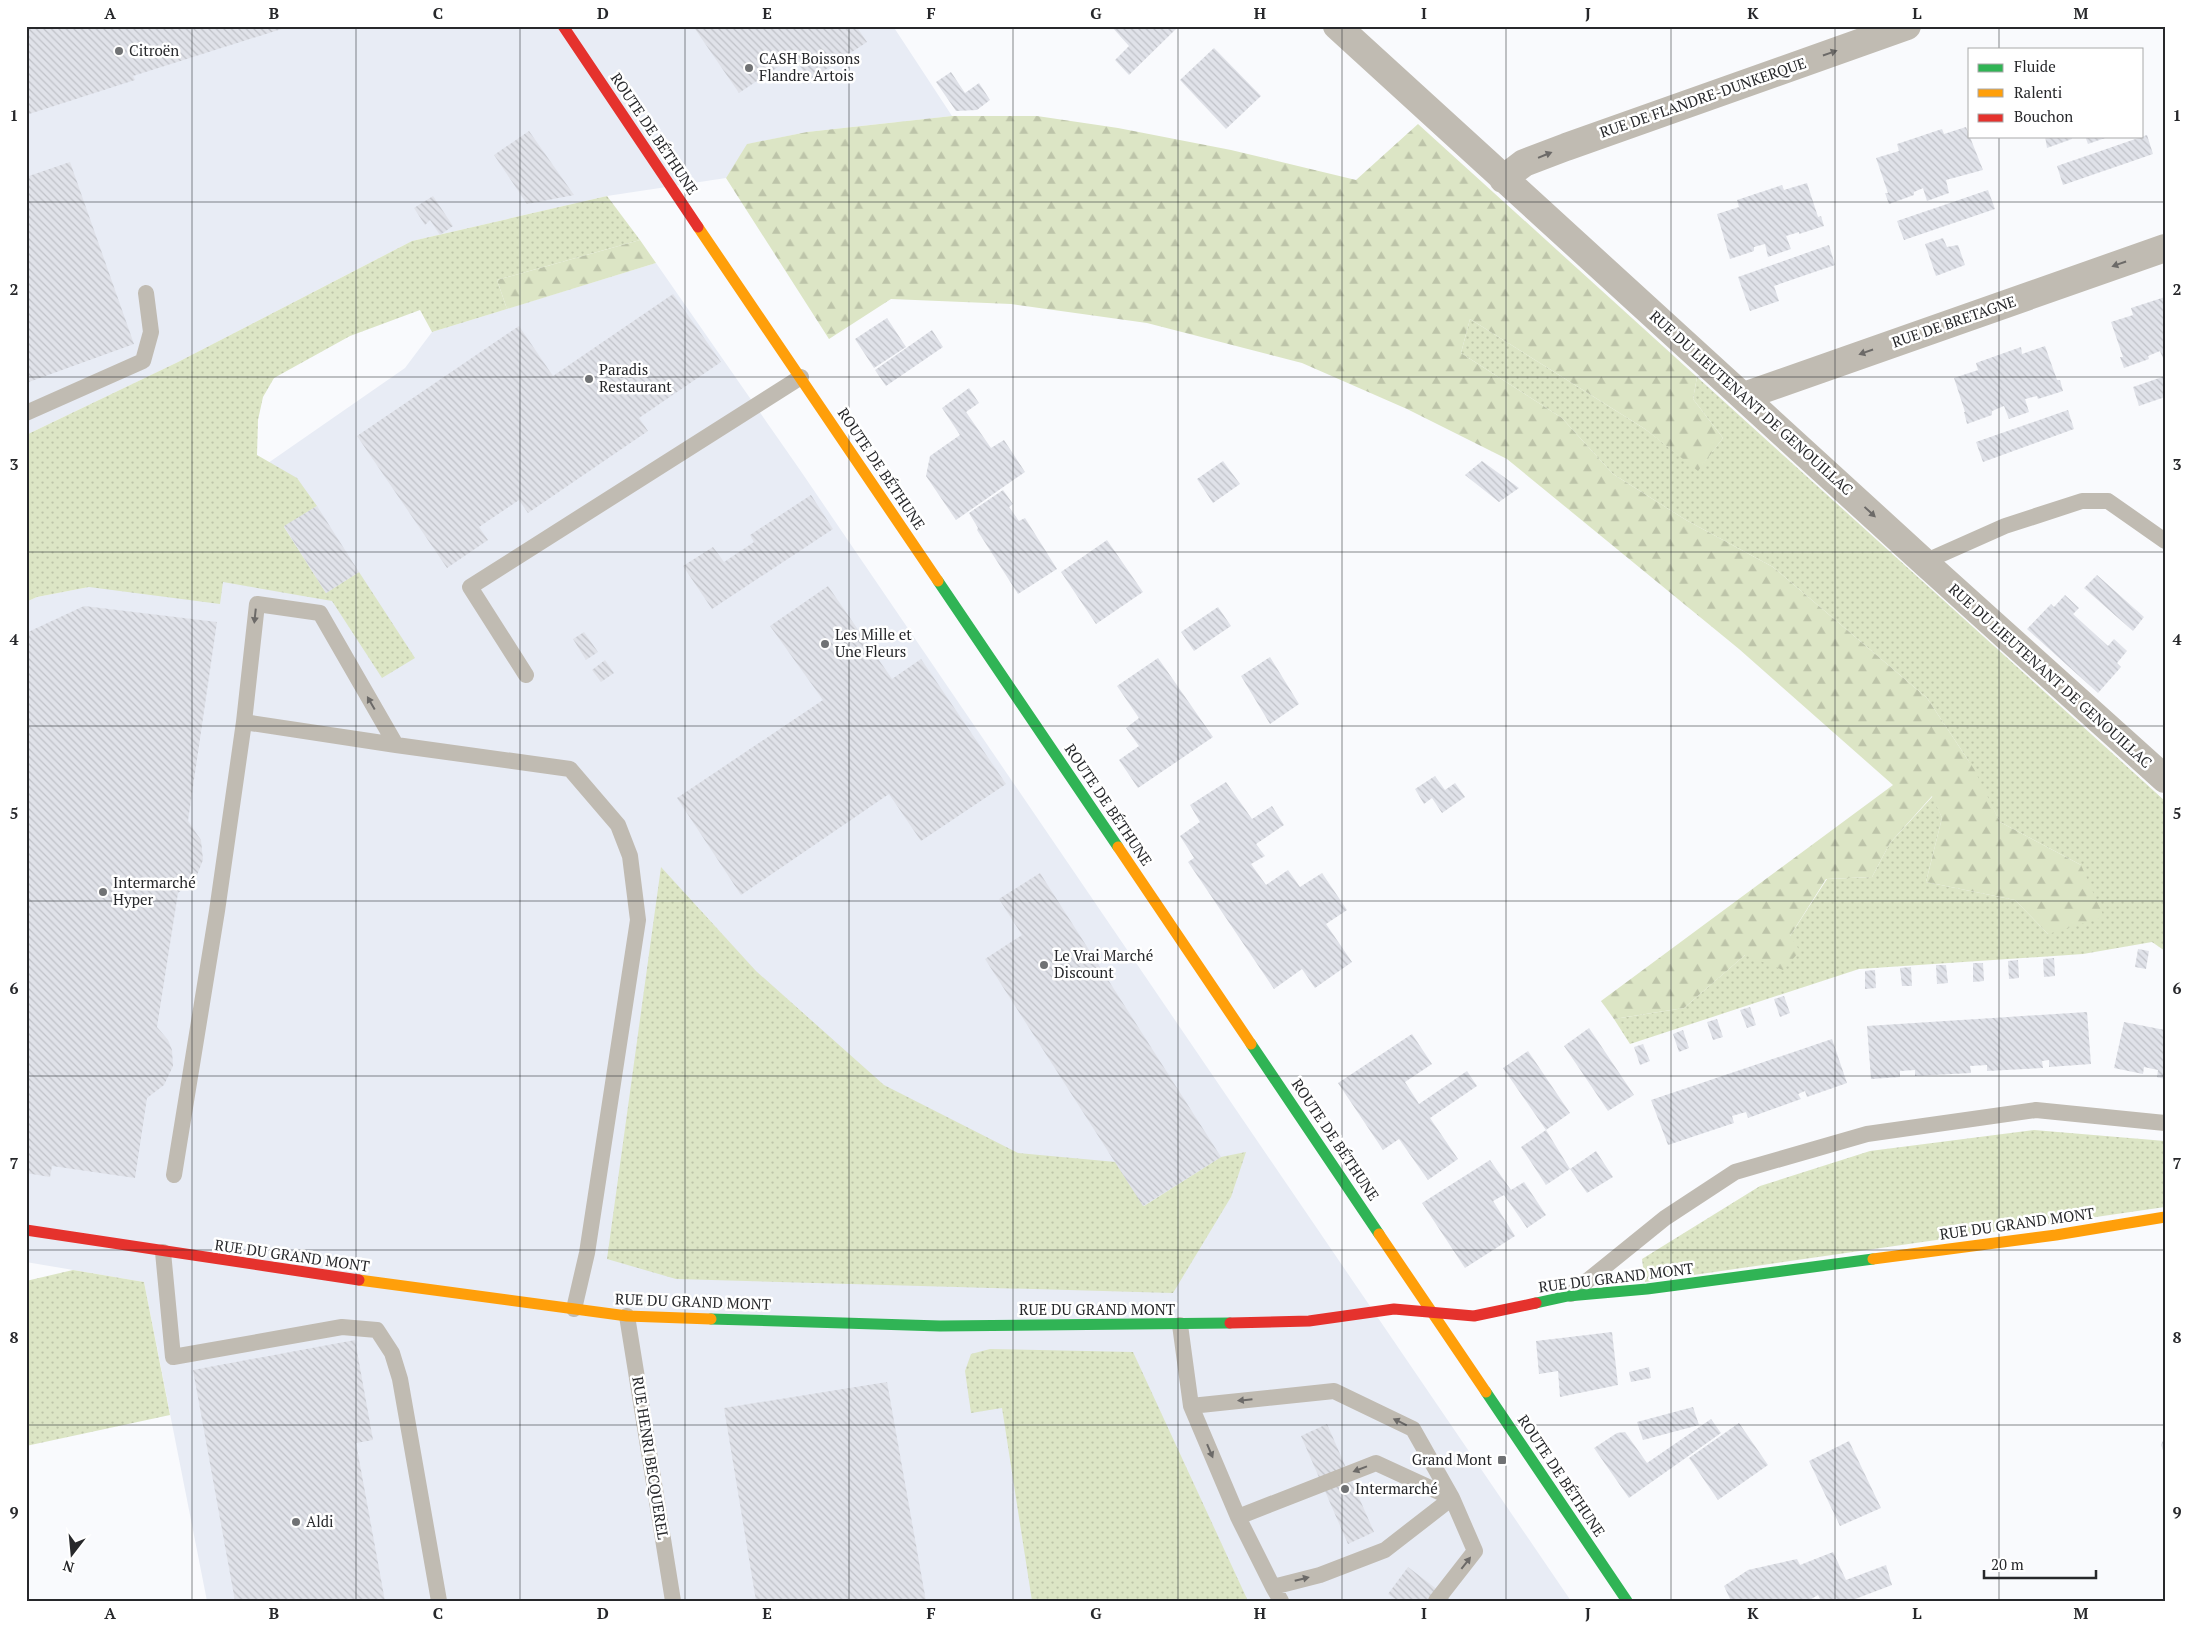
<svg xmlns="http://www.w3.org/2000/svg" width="2191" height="1627" font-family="'PT Serif',serif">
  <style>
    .built { fill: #e8ecf5 }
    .grass { fill: url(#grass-dots) }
    .forest { fill: url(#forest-firs) }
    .building { fill: url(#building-back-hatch) }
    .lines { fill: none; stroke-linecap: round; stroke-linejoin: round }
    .lane { stroke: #c0bbb2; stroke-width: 16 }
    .street { stroke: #c0bbb2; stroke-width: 28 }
    .fast { stroke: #30b455; stroke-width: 11 }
    .slow { stroke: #ff9f0a; stroke-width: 11 }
    .jam { stroke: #e5322d; stroke-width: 11 }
    .oneway { fill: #6c6a68 }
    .grid { fill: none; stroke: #27282b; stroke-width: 1; stroke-opacity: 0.55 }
    .poi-dot { fill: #707274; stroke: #fff; stroke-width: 2 }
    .labels { text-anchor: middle; stroke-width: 5; stroke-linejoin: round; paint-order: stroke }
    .poi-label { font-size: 15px; fill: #27282b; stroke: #fff; text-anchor: start }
    .street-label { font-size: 15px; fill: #27282b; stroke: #fff }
    .neatline { fill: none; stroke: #27282b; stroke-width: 2 }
    .grid-label { font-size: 16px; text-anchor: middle; font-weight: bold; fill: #27282b }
  </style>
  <defs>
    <pattern id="grass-dots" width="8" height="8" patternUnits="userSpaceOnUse" patternTransform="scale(1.25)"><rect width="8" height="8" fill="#dce5c5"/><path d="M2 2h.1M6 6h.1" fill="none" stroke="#bdc4a9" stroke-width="1.8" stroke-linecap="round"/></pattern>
    <pattern id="forest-firs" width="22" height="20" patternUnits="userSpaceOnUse" patternTransform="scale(1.25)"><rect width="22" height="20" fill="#dce5c5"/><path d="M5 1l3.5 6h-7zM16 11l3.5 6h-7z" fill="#bdc4a9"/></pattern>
    <pattern id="building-back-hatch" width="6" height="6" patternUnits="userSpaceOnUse" patternTransform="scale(1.25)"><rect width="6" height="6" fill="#e0e2e9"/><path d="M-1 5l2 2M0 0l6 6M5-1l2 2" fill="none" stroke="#c0c2c8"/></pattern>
  </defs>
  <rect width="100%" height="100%" fill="#f9fafd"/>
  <!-- built -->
  <path class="built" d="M26 26H893L952 116 807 132 748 144 726 178 607 196 412 241 178 362 26 435Z
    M656 263 800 470 1571 1601H207L144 1282 26 1262V602L37 597 89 587 405 368 432 332Z"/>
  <!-- grass -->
  <path class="grass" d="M607 196 640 240 497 280 507 309 432 332 420 310 350 336 274 378 263 397 258 420 257 455 297 478 317 506 284 527 326 593 359 572 415 658 382 678 332 601 223 582 220 604 89 587 37 597 26 602V435L178 362 412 241Z
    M1470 319 1645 429 1698 470 1723 438 1693 399 1697 377 2165 801V951L2152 942 2083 954 1859 969 1630 1044 1614 1019 1684 1008 1745 955 1790 936 1827 879 1872 877 1890 843 1933 796 1942 818 1926 882 2015 900 2048 934 2081 865 2000 822 1968 760 1927 698 1773 567 1686 520 1613 474 1562 418 1461 353Z
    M661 867 756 971 884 1085 1018 1153 1116 1162 1144 1206 1221 1157 1246 1152 1231 1197 1173 1293 676 1279 607 1259Z
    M2034 1130 2165 1141V1207L1645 1282 1642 1259 1760 1186 1870 1151Z
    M73 1270 144 1282 170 1415 26 1446V1281Z
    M990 1349 1133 1352 1248 1601H1032L1002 1408 971 1413 965 1371 971 1354Z"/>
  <!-- forest -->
  <path class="forest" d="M952 116H1037L1118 128 1231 150 1356 180 1418 124 1697 377 1693 399 1723 438 1698 471 1645 429 1470 319 1461 353 1562 418 1613 474 1686 520 1773 567 1927 698 1974 769 2000 822 2081 865 2104 917 2048 934 2015 900 1926 882 1942 818 1932 796 1890 843 1872 877 1826 879 1790 936 1800 951 1783 970 1745 955 1684 1008 1614 1019 1601 1001 1893 785 1739 649 1507 459 1407 409 1302 363 1147 323 1011 304 891 299 829 339 726 178 747 144 807 132Z
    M640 240 656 263 507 309 497 280Z"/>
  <!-- building -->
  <path class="building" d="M26 26H288V27L133 76 135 80 26 115Z
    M693 26H856L867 42 810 80 793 57 739 93Z
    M1111 26H1173L1176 29 1129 75 1115 60 1129 46Z
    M1214 48 1261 96 1226 129 1180 80Z
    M951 72 965 93 979 83 990 100 977 110 956 111 936 82Z
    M1966 127 1983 170 1946 180 1949 193 1927 201 1923 188 1914 192V195L1889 204 1885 193H1888L1876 158 1899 151 1897 144 1942 129 1944 134Z
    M529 131 574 195 527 204 494 155Z
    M2147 135 2153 154 2063 185 2057 166Z
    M2045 136H2071L2072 139 2047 148Z
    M2085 136H2108V137L2088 144Z
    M70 162 134 344 26 383V177Z
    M1807 183 1818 217 1821 216 1824 226 1799 234V232L1786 236 1791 249 1768 257 1765 244 1754 247V251L1730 259 1717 214 1739 207 1737 200 1782 185 1784 190Z
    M1988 190 1995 209 1904 240 1897 221Z
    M433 196 453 226 440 235 430 220 425 225 414 208Z
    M1943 238 1947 247 1958 245 1965 265 1936 276 1925 244Z
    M1829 245 1835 265 1774 286 1779 301 1750 311 1738 277Z
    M673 294 721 362 639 418 648 431 528 513 519 500 479 527 488 540 447 568 357 436 519 326 553 376Z
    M2165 297V363L2160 351 2148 356 2149 359 2124 368 2120 357H2123L2111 322 2133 315 2131 308Z
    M887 318 906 347 874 368 855 339Z
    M932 330 943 347 886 386 875 370Z
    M2045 346 2057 380H2060L2063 391 2038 399 2037 396 2025 399 2029 412 2009 419 2004 406 1992 411V415L1967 424 1964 412H1965L1954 378 1978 370 1976 363 2021 347 2022 354Z
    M2165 376V397L2139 406 2133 387Z
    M969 388 979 403 966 412 991 448 1004 440 1025 472 956 520 926 476 930 456 960 435 942 408Z
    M2068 410 2074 429 1983 462 1976 442Z
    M1223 461 1240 484 1213 503 1197 479Z
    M1482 461 1519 488 1499 502 1465 475Z
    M1003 490 1013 504 1009 507 1019 521 1025 518 1057 569 1018 594 977 530 978 528 969 513Z
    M811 495 833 529 712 609 683 566 713 547 724 562 754 542 750 535Z
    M317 506 359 572 326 593 284 526Z
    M1107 540 1143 592 1096 624 1061 572Z
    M2097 575 2144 617 2133 631 2084 588Z
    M828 586 892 679 921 659 1006 784 921 841 889 794 741 895 677 798 823 700 770 626Z
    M2065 595 2079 608 2073 614 2108 646 2114 639 2127 651 2117 663 2121 667 2098 693 2027 629 2051 604 2054 607Z
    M84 606 217 622 188 821 201 840 203 860 195 880 178 893 157 1027 168 1040 172 1050 173 1066 164 1085 147 1098 135 1178 52 1166 50 1177 26 1173V633Z
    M1218 607 1231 626 1194 651 1181 632Z
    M584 632 598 652 586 660 573 639Z
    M1270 657 1299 704 1270 724 1241 676Z
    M1158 658 1213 737 1138 788 1119 760 1139 746 1126 728 1139 718 1117 686Z
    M605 660 614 673 601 682 592 670Z
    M1435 776 1445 790 1455 783 1465 797 1442 813 1432 798 1424 804 1415 789Z
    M1226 782 1252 819 1272 806 1284 825 1256 844 1265 856 1251 864 1266 885 1288 870 1300 887 1322 873 1347 910 1326 924 1352 962 1315 988 1302 969 1274 989 1188 862 1194 858 1180 836 1200 822 1190 805Z
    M1040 873 1221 1157 1143 1206 985 959 1022 935 999 899Z
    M2138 949 2149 951 2146 969 2135 967Z
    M2054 958 2055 976 2044 977 2043 959Z
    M2018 960 2019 978 2009 979 2008 961Z
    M1973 963H1983L1984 981 1973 982Z
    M1936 965H1946L1948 983 1937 984Z
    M1911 967 1912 986H1902L1900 968Z
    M1875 970 1876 988 1865 989V971Z
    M1784 996 1790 1013 1780 1017 1774 999Z
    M1750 1007 1756 1025 1747 1028 1740 1010Z
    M2087 1012 2091 1064 2049 1067V1060L2042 1061 2043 1068 1987 1071V1065L1970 1066 1971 1073 1915 1076V1070L1900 1071V1077L1871 1079 1867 1026Z
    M1717 1019 1723 1037 1713 1040 1707 1022Z
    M2124 1022 2165 1030V1079L2157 1077 2158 1070 2144 1067 2143 1074 2114 1068Z
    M1589 1028 1634 1095 1608 1111 1564 1046Z
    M1683 1030 1689 1048 1679 1052 1673 1034Z
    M1412 1034 1432 1064 1405 1082 1419 1104 1467 1071 1477 1086 1430 1118 1458 1159 1428 1180 1399 1139 1383 1150 1338 1083Z
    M1832 1039 1847 1083 1807 1097 1805 1091 1798 1094 1801 1099 1748 1118 1746 1112 1732 1116 1734 1123 1668 1145 1651 1100Z
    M1643 1044 1650 1061 1640 1065 1634 1047Z
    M1528 1051 1570 1113 1546 1130 1503 1068Z
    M1546 1130 1570 1169 1546 1185 1521 1147Z
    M1596 1151 1613 1177 1587 1193 1570 1169Z
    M1490 1160 1511 1190 1524 1182 1546 1215 1527 1228 1504 1195 1493 1201 1515 1236 1465 1268 1422 1203Z
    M1612 1332 1618 1385 1560 1397 1558 1371 1539 1374 1536 1341Z
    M355 1340 373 1440 356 1443 385 1601H235L193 1370Z
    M1649 1367 1651 1378 1631 1382 1629 1372Z
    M887 1382 926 1601H756L724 1408Z
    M1693 1407 1699 1425 1643 1440 1637 1422Z
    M1711 1419 1721 1433 1629 1498 1594 1448 1617 1433 1625 1432 1647 1463Z
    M1739 1423 1768 1465 1718 1500 1689 1458Z
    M1327 1424 1374 1532 1348 1544 1301 1436Z
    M2165 1436V1455L2161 1445Z
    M1849 1441 1881 1508 1840 1526 1809 1461Z
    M1833 1552 1846 1580 1886 1565 1892 1585 1850 1601H1821L1818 1595 1808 1601H1731L1724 1586 1748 1570 1797 1559 1800 1565Z
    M1408 1567 1452 1601H1398L1388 1594Z"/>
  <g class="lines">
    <!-- lane -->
    <path class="lane" d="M26 413 143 361 151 332 146 293
      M1924 562 2005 526 2082 501H2108L2165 541
      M526 675 470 587 801 377
      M244 722 257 604 320 613 396 745
      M174 1175 217 911 244 722 396 745 570 769 618 825 630 856 638 920 587 1253 574 1309
      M163 1252 173 1357 342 1327 377 1330 392 1353 400 1379 439 1601
      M1571 1294 1665 1218 1735 1172 1867 1134 2036 1110 2165 1123
      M627 1316 673 1601
      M1180 1325 1191 1406 1238 1517 1273 1587 1320 1575 1385 1550 1452 1498 1413 1429 1334 1391 1191 1406
      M1238 1517 1376 1463 1452 1498 1475 1551 1436 1601
      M1273 1587 1281 1601"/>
    <!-- street -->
    <path class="street" d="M1337 26 1924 562 2165 779
      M1503 179 1524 163 1566 147 1907 26
      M1744 396 2165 248"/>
    <!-- fast -->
    <path class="fast" d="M938 581 1118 847
      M1251 1044 1379 1234
      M1536 1303 1568 1296 1647 1289 1873 1259
      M711 1319 940 1326 1230 1323
      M1486 1392 1627 1601"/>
    <!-- slow -->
    <path class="slow" d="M698 227 938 581
      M1118 847 1251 1044
      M1379 1234 1486 1392
      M1873 1259 2056 1235 2165 1217
      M359 1280 627 1316 711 1319"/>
    <!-- jam -->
    <path class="jam" d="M563 26 698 227
      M26 1230 359 1280
      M1230 1323 1309 1321 1394 1309 1474 1316 1536 1303"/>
  </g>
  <!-- one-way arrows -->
  <defs><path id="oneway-solid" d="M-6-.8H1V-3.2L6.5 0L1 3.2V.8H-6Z" transform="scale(1.25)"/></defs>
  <g class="oneway">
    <use href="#oneway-solid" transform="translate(1830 53) rotate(-19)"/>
    <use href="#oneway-solid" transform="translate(1545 155) rotate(-22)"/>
    <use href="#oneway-solid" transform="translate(2119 264) rotate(161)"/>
    <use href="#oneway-solid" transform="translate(1866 352) rotate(161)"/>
    <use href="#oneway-solid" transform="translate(1870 512) rotate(43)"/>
    <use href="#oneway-solid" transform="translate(255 616) rotate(96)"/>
    <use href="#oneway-solid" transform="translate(371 703) rotate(-120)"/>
    <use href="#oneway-solid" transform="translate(1245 1400) rotate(174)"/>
    <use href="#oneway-solid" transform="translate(1400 1422) rotate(-154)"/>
    <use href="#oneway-solid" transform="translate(1210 1451) rotate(67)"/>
    <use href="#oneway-solid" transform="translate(1360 1469) rotate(159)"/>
    <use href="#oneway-solid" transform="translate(1466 1563) rotate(-52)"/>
    <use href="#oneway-solid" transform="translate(1302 1579) rotate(-14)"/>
  </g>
  <!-- grid -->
  <path class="grid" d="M192 26V1601M356 26V1601M520 26V1601M685 26V1601M849 26V1601M1013 26V1601M1178 26V1601M1342 26V1601M1506 26V1601M1671 26V1601M1835 26V1601M1999 26V49M1999 136V1601M26 202H2165M26 377H2165M26 552H2165M26 726H2165M26 901H2165M26 1076H2165M26 1250H2165M26 1425H2165"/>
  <!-- markers -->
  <g class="poi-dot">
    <circle cx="119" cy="51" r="5"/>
    <circle cx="749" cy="68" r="5"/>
    <circle cx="589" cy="379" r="5"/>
    <circle cx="825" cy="644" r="5"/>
    <circle cx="103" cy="892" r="5"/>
    <circle cx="1044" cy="965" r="5"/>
    <rect x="1497" y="1455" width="10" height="10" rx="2.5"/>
    <circle cx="1345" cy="1489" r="5"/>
    <circle cx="296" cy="1522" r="5"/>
  </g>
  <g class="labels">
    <!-- poi labels -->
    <g class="poi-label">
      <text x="129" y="56">Citroën</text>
      <text x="759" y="64">CASH Boissons<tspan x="759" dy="17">Flandre Artois</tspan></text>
      <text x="599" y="375">Paradis<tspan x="599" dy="17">Restaurant</tspan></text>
      <text x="835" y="640">Les Mille et<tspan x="835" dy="17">Une Fleurs</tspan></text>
      <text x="113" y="888">Intermarché<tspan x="113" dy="17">Hyper</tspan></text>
      <text x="1054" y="961">Le Vrai Marché<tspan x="1054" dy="17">Discount</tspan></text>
      <text x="1492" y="1465" text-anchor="end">Grand Mont</text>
      <text x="1355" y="1494">Intermarché</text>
      <text x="306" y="1527">Aldi</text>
    </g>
    <!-- street labels -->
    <g class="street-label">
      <text transform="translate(1703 98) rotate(-19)" y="5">RUE DE FLANDRE-DUNKERQUE</text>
      <text transform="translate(654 134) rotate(56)" y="5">ROUTE DE BÉTHUNE</text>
      <text transform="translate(1954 322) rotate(-19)" y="5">RUE DE BRETAGNE</text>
      <text transform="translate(1751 403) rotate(42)" y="5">RUE DU LIEUTENANT DE GENOUILLAC</text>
      <text transform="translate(881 469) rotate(56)" y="5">ROUTE DE BÉTHUNE</text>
      <text transform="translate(2050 676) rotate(42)" y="5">RUE DU LIEUTENANT DE GENOUILLAC</text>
      <text transform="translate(1108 805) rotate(56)" y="5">ROUTE DE BÉTHUNE</text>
      <text transform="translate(1335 1140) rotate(56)" y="5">ROUTE DE BÉTHUNE</text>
      <text transform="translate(2017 1224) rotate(-8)" y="5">RUE DU GRAND MONT</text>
      <text transform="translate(292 1256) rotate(8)" y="5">RUE DU GRAND MONT</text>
      <text transform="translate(1616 1278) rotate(-7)" y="5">RUE DU GRAND MONT</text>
      <text transform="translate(693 1302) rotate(2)" y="5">RUE DU GRAND MONT</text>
      <text x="1097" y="1315">RUE DU GRAND MONT</text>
      <text transform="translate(650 1458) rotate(81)" y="5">RUE HENRI BECQUEREL</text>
      <text transform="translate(1561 1476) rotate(56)" y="5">ROUTE DE BÉTHUNE</text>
    </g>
  </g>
  <!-- border -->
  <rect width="2191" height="1627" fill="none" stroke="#ffffff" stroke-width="55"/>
  <!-- legend -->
  <rect x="1968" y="48" width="175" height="90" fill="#ffffff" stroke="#a9a9aa"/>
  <rect x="1978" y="64" width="25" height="8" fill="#30b455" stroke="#a9a9aa"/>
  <text x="2014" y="72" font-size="15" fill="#27282b">Fluide</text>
  <rect x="1978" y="89" width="25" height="8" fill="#ff9f0a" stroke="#a9a9aa"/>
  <text x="2014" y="98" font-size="15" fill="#27282b">Ralenti</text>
  <rect x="1978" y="114" width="25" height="8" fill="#e5322d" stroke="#a9a9aa"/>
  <text x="2014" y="122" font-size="15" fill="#27282b">Bouchon</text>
  <!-- north arrow -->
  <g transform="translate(72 1554) rotate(196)" stroke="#ffffff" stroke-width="4" paint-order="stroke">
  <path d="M0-4L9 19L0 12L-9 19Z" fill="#27282b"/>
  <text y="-8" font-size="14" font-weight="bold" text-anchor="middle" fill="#27282b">N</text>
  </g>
  <!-- scale -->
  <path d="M1984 1570v8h112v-8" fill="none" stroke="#27282b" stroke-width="2.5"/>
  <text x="1991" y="1570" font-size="15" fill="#27282b" stroke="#ffffff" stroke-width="4" paint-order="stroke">20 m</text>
  <rect x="28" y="28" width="2136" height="1572" class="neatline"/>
  <g class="grid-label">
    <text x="110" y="19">A</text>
    <text x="274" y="19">B</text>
    <text x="438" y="19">C</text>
    <text x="603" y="19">D</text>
    <text x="767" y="19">E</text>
    <text x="931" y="19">F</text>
    <text x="1096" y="19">G</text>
    <text x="1260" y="19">H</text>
    <text x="1424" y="19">I</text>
    <text x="1588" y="19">J</text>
    <text x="1753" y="19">K</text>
    <text x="1917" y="19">L</text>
    <text x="2081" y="19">M</text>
    <text x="14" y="121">1</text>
    <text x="2177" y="121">1</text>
    <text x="14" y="295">2</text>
    <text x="2177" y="295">2</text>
    <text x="14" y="470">3</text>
    <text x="2177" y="470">3</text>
    <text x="14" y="645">4</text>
    <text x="2177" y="645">4</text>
    <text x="14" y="819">5</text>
    <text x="2177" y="819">5</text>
    <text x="14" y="994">6</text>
    <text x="2177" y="994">6</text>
    <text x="14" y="1169">7</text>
    <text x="2177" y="1169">7</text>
    <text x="14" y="1343">8</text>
    <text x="2177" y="1343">8</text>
    <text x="14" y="1518">9</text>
    <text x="2177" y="1518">9</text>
    <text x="110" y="1619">A</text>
    <text x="274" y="1619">B</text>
    <text x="438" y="1619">C</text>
    <text x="603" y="1619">D</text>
    <text x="767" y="1619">E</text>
    <text x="931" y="1619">F</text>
    <text x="1096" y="1619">G</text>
    <text x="1260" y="1619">H</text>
    <text x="1424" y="1619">I</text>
    <text x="1588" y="1619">J</text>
    <text x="1753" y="1619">K</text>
    <text x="1917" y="1619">L</text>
    <text x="2081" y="1619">M</text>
  </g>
</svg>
